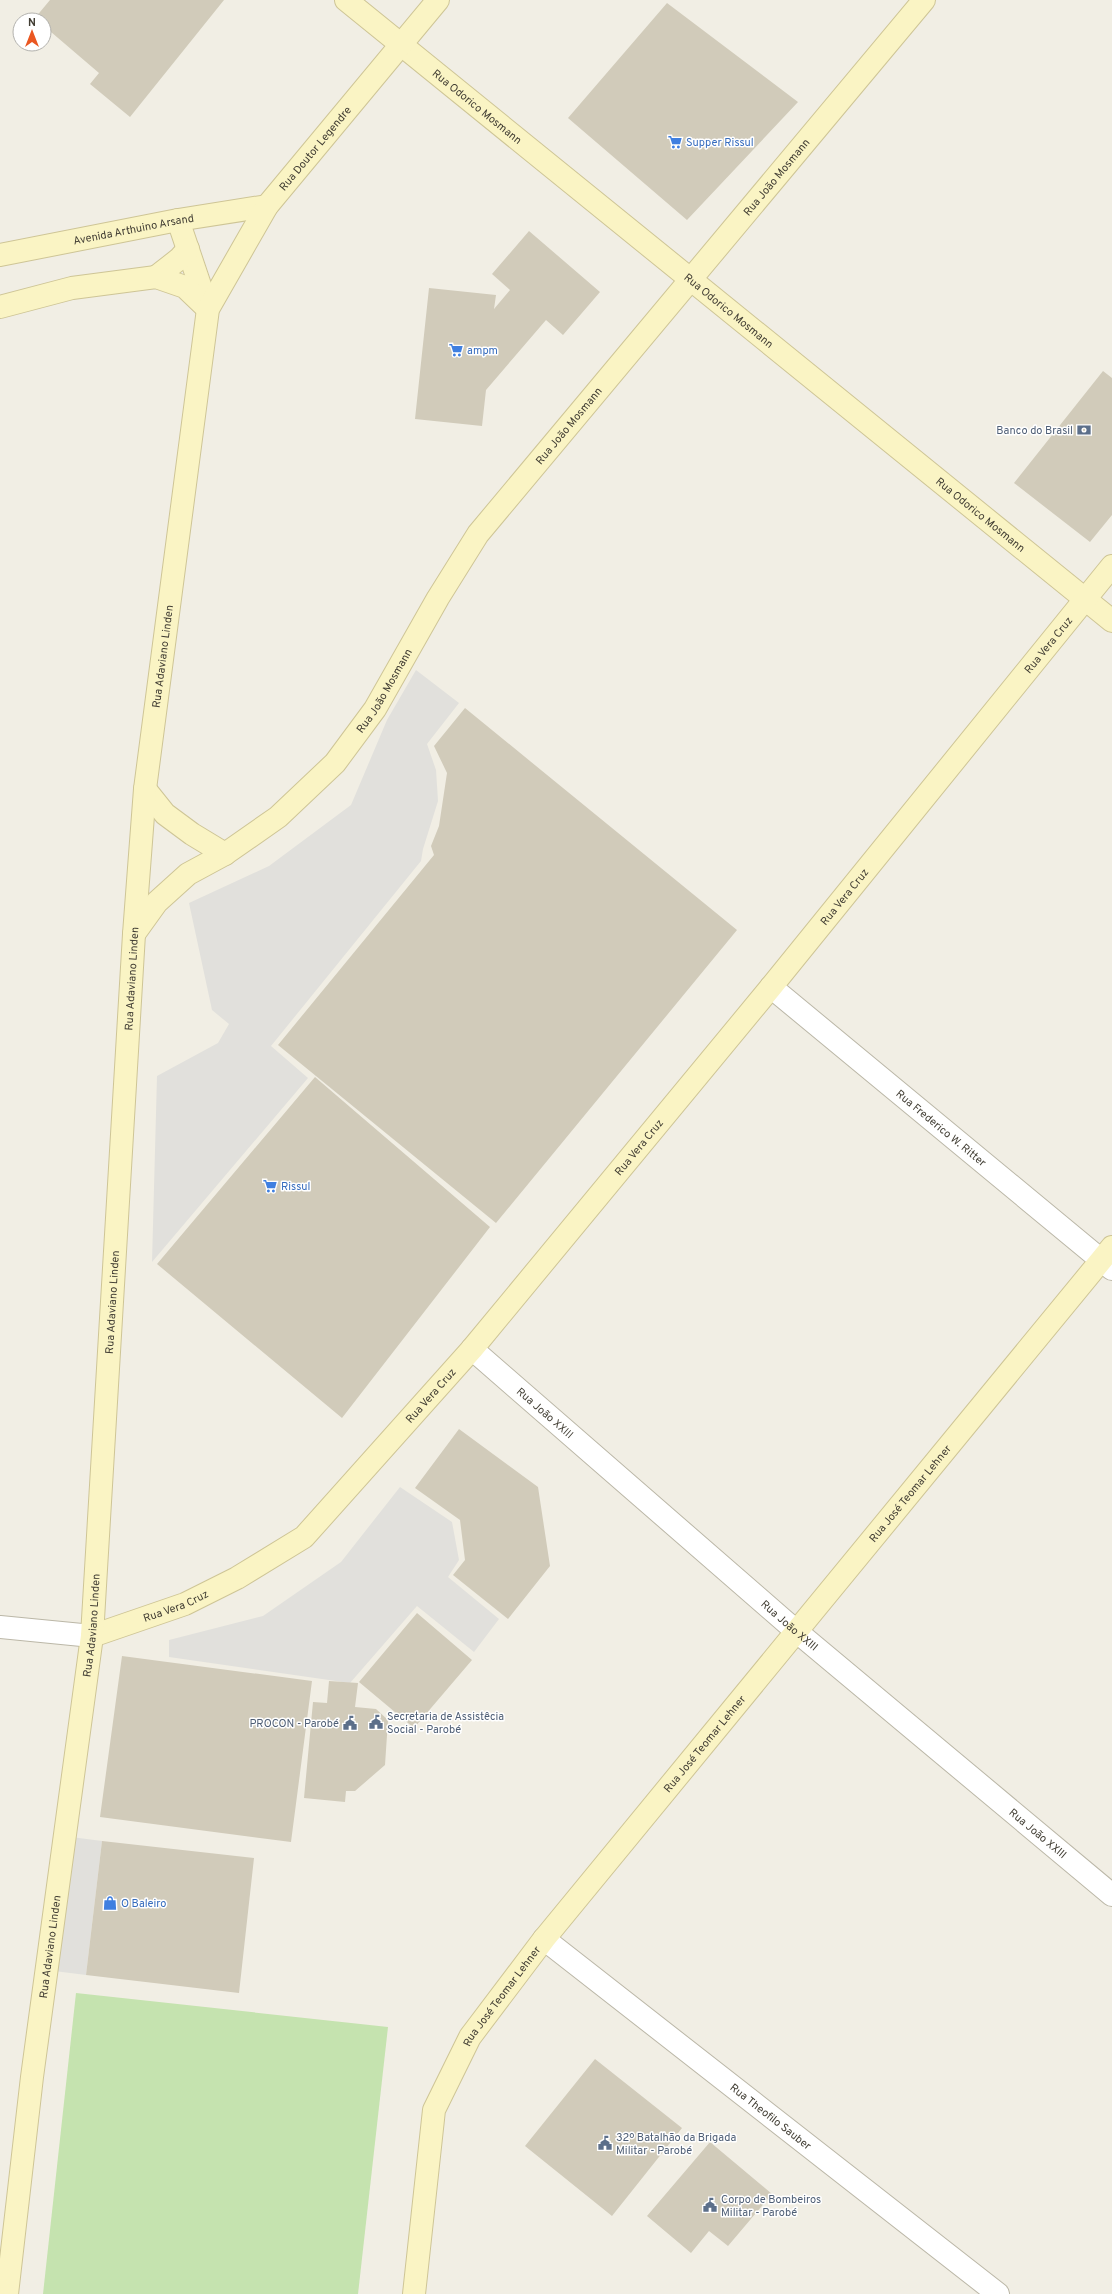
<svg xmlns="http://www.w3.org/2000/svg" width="1112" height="2294" font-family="Overpass,sans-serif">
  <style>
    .green { fill: #c5e3af }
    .parking { fill: #e1e0dc }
    .building { fill: #d1cbba }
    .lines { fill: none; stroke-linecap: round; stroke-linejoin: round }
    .street-casing { stroke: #bbb7a7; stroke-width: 24 }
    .secondary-casing { stroke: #cec596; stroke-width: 24 }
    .street { stroke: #fff; stroke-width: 22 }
    .secondary { stroke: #faf4c4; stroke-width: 22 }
    .labels { text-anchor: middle; stroke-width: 3; stroke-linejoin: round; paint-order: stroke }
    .street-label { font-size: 11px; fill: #423e34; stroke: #fff }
    .shop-label { font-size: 11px; fill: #366cbe; stroke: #fff; text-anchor: start }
    .service-label { font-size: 11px; fill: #4e5e75; stroke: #fff; text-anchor: start }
  </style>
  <rect width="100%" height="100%" fill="#f1eee4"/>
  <!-- green -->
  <path class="green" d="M76 1993 388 2027 358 2294H43Z"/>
  <!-- parking -->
  <path class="parking" d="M416 670 459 703 427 744 436 770 438 801 423 849 421 861 271 1046 308 1078 152 1262 157 1076 218 1043 229 1024 212 1010 189 903 269 866 351 805 387 720Z
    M400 1487 452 1522 459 1560 448 1577 499 1619 474 1652 417 1606 350 1683 169 1657V1640L263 1616 341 1562Z
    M71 1837 102 1841 86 1975 54 1971Z"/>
  <!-- building -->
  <path class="building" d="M50 0H224L130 117 90 84 99 73 44 26V20L35 18Z
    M667 3 798 102 687 220 568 118Z
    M529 231 600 292 563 335 546 320 486 390 482 426 415 419 429 288 496 295 494 309 510 290 492 274Z
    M1103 371 1112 378V515L1090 542 1014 483Z
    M465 708 737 930 496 1223 278 1045 434 855 431 846 439 826 447 773 434 746Z
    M315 1077 490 1227 342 1418 157 1264Z
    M459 1429 538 1487 550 1566 508 1619 453 1575 465 1560 460 1520 415 1488Z
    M417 1613 472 1660 414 1728 359 1682Z
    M122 1656 312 1681 291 1842 100 1817Z
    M329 1681 358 1683 355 1707 376 1709 388 1720 385 1765 355 1791H346L345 1802 304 1798 313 1702 327 1703Z
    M102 1841 254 1858 239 1993 86 1975Z
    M595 2059 682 2128 612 2216 525 2146Z
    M710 2142 772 2194 728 2246 709 2231 691 2253 647 2216Z"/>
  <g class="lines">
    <defs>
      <g id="street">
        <path id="s1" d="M771 987 1112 1269"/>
        <path id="s2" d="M472 1349 796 1631 1112 1895"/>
        <path d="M0 1627 92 1636"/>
        <path id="s3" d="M544 1939 998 2294"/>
      </g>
      <g id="secondary">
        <path id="s4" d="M346 0 1112 621"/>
        <path d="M178 220 207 306"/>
        <path id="s5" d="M0 255 178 220 267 206"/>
        <path d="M156 277 179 259 188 249"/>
        <path d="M0 307 72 288 156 277 185 287 208 309"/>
        <path d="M145 789 165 814 192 834 225 854"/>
        <path id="s6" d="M134 934 157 902 188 874 225 854 278 817 335 763 375 709 438 598 478 534 924 0"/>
        <path id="s7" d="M92 1636 185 1604 237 1578 304 1537 472 1349 771 987 1112 566"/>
        <path id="s8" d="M7 2294 32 2077 92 1636 134 934 145 789 208 309 267 206 438 0"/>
        <path id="s9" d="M414 2294 434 2110 470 2037 544 1939 1112 1247"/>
      </g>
    </defs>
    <!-- street casing -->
    <use href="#street" class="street-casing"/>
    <!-- secondary casing -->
    <use href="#secondary" class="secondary-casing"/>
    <!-- street -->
    <use href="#street" class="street"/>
    <!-- secondary -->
    <use href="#secondary" class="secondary"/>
  </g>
  <!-- icons -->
  <defs>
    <symbol id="supermarket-bare" viewBox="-9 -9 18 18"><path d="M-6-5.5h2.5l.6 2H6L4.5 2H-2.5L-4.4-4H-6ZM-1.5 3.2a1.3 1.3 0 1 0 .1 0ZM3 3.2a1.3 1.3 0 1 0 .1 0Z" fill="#3f7fe0" stroke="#fff" stroke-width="2.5" paint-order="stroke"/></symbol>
    <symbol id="bank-bare" viewBox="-9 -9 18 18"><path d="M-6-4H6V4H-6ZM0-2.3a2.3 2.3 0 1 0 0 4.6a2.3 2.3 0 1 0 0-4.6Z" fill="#5c6f8a" stroke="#fff" stroke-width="2.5" paint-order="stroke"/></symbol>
    <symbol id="civic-bare" viewBox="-9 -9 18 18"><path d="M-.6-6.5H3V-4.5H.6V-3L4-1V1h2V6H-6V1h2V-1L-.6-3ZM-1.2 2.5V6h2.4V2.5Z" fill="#5c6f8a" stroke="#fff" stroke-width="2.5" paint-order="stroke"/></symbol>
    <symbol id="shop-bare" viewBox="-9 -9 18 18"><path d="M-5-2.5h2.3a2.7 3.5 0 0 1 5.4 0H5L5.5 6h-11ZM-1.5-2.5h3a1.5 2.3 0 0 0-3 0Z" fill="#3f7fe0" stroke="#fff" stroke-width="2.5" paint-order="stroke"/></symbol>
  </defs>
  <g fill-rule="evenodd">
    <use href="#supermarket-bare" x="665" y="132" width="20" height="20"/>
    <use href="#supermarket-bare" x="446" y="340" width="20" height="20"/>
    <use href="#bank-bare" x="1074" y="420" width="20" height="20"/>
    <use href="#supermarket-bare" x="260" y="1176" width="20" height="20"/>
    <use href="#civic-bare" x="366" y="1712" width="20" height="20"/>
    <use href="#civic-bare" x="340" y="1713" width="20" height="20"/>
    <use href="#shop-bare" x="100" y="1893" width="20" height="20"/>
    <use href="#civic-bare" x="595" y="2133" width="20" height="20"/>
    <use href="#civic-bare" x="700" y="2195" width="20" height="20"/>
  </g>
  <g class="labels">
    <!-- street labels -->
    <g class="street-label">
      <text dy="4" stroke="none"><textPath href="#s4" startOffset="169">Rua Odorico Mosmann</textPath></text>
      <text dy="4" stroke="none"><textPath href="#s8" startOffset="2190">Rua Doutor Legendre</textPath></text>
      <text dy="4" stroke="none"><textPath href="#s6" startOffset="1002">Rua João Mosmann</textPath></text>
      <text dy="4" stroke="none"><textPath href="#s5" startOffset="136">Avenida Arthuino Arsand</textPath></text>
      <text dy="4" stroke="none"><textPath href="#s4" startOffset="493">Rua Odorico Mosmann</textPath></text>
      <text dy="4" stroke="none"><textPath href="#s6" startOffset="678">Rua João Mosmann</textPath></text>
      <text dy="4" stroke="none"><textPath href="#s4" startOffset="817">Rua Odorico Mosmann</textPath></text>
      <text dy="4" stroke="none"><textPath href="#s7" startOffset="1397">Rua Vera Cruz</textPath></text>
      <text dy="4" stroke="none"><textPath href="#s8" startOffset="1646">Rua Adaviano Linden</textPath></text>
      <text dy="4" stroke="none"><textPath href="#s6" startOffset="354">Rua João Mosmann</textPath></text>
      <text dy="4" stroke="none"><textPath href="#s7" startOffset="1073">Rua Vera Cruz</textPath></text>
      <text dy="4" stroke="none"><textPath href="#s8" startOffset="1322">Rua Adaviano Linden</textPath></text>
      <text dy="4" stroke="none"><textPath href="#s1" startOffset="221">Rua Frederico W. Ritter</textPath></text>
      <text dy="4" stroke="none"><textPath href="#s7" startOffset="749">Rua Vera Cruz</textPath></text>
      <text dy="4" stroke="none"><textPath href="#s8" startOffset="998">Rua Adaviano Linden</textPath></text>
      <text dy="4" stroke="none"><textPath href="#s7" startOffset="425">Rua Vera Cruz</textPath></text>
      <text dy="4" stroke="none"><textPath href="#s2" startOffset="97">Rua João XXIII</textPath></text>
      <text dy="4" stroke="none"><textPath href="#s9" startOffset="966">Rua José Teomar Lehner</textPath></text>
      <text dy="4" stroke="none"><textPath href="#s7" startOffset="89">Rua Vera Cruz</textPath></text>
      <text dy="4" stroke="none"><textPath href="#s8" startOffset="674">Rua Adaviano Linden</textPath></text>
      <text dy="4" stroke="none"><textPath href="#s2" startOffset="421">Rua João XXIII</textPath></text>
      <text dy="4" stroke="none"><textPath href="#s9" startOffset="642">Rua José Teomar Lehner</textPath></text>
      <text dy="4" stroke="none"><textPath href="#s2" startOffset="745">Rua João XXIII</textPath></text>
      <text dy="4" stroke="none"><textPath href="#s8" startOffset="350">Rua Adaviano Linden</textPath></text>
      <text dy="4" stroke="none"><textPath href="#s9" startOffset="318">Rua José Teomar Lehner</textPath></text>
      <text dy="4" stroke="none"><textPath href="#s3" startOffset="288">Rua Theofilo Sauber</textPath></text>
    </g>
    <!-- shop labels -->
    <g class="shop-label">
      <text x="686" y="146">Supper Rissul</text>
      <text x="467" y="354">ampm</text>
      <text x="281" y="1190">Rissul</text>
      <text x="121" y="1907">O Baleiro</text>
    </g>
    <!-- service labels -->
    <g class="service-label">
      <text x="1073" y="434" text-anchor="end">Banco do Brasil</text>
      <text x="387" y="1720">Secretaria de Assistêcia<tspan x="387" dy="13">Social - Parobé</tspan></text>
      <text x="339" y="1727" text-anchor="end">PROCON - Parobé</text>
      <text x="616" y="2141">32º Batalhão da Brigada<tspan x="616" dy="13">Militar - Parobé</tspan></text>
      <text x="721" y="2203">Corpo de Bombeiros<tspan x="721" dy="13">Militar - Parobé</tspan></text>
    </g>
  </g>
  <!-- north arrow -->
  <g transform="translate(32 32)"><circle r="19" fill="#ffffff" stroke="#b3b2ae"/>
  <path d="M0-3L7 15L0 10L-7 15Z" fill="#ea5721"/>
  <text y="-6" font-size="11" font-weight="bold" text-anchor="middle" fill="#423e34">N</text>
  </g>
</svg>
